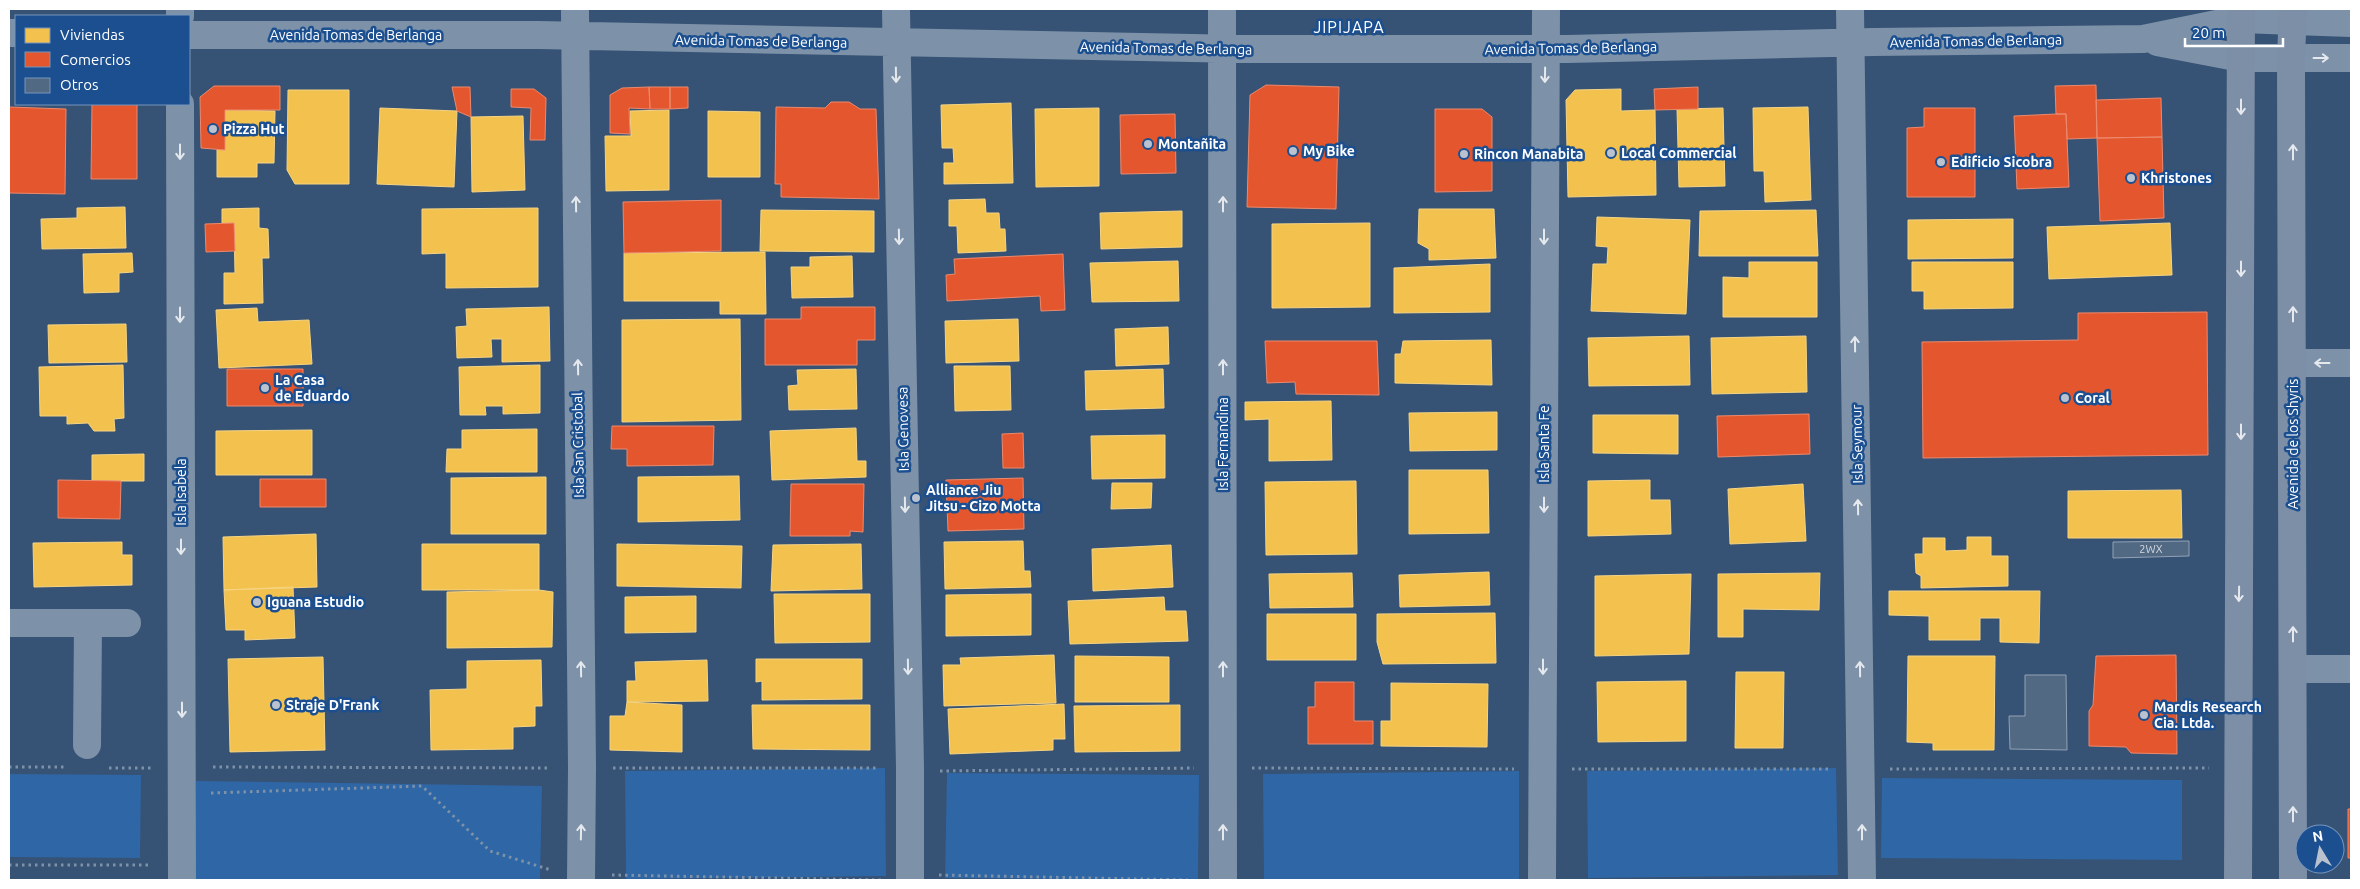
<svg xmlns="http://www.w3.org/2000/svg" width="2360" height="889" font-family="Ubuntu,sans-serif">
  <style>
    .green { fill: #2f66a5 }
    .homes { fill: #f2c14e; stroke: #f6d483 }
    .shops { fill: #e4572e; stroke: #ec896d }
    .building { fill: #526984; stroke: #92a2b6 }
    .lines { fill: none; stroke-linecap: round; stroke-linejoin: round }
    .path { stroke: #7d92a8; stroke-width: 3; stroke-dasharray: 2.5 4; stroke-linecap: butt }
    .minor { stroke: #7d92a8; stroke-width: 28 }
    .major { stroke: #7d8ea7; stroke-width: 28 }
    .oneway { stroke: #e5e9ee }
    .oneway2 { stroke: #e5e8ed }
    .poi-dot { fill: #b9c2ce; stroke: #1b4f8f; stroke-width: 2 }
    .labels { text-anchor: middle; stroke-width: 5; stroke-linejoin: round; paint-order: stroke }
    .number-label { font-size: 11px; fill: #d4dae0 }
    .street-label { font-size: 14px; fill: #fff; stroke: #1b4f8f }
    .poi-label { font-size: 14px; font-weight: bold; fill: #fff; stroke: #1b4f8f; text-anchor: start }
    .quarter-label { font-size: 16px; letter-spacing: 1px; fill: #fff; stroke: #1b4f8f }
  </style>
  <rect width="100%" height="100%" fill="#365274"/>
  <!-- green -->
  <path class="green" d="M885 768 886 876 626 879 625 771Z
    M1836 768 1838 875 1588 878 1587 771Z
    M1519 771V879L1264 880 1263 774Z
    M947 773 1199 775 1198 880 945 878Z
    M9 774 141 775 140 858 9 857Z
    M1882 778 2182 780V860L1881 858Z
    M196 781 542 786 540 880H195Z"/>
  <!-- homes -->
  <path class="homes" d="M1621 89V111L1655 110 1656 195 1568 197 1566 100 1575 90Z
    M288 90H349V184H295L287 170Z
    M1011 103 1013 183 944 184V163H954L953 148H942L941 105Z
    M1808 107 1811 200 1765 202 1764 171H1754L1753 108Z
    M380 108 457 111 454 187 377 184Z
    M1099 108V186L1036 187 1035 109Z
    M1723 108 1725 186 1679 187 1677 109Z
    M225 110 275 111 274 163H257V177H217V149L225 150Z
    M669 110V190L606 191 605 136H631L630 111Z
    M708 111 760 112V177H708Z
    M523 116 525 190 472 192 471 117Z
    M985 199 986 213H999L1000 229H1005L1006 251 958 253 957 226H949V200Z
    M125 207 126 248 42 249 41 219 77 218V208Z
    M259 208V228L268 229 269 258H262L263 303 224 304V273H235L234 223 222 224V209Z
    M538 208V287L446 288V253L422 254V209Z
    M1419 209H1494L1496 258 1429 260V249L1418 243Z
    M761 210 874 211V252L760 251Z
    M1816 210 1818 256H1699L1700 211Z
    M1182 211V247L1101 249 1100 213Z
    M1597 217 1690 220 1686 314 1591 311 1593 264H1607L1608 247 1596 246Z
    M2013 219V258L1908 259V220Z
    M1370 223V307L1272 308V224Z
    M2170 223 2172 275 2049 279 2047 227Z
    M765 252 766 314H720V301H624V253Z
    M132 253 133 272 119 273V292L84 293 83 254Z
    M852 256 853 297 792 298 791 267H810V257Z
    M1178 261 1179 301 1092 302 1090 263Z
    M1749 262H1817V317H1723V277L1749 278Z
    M1912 262H2013V308L1924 309V291H1912Z
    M1490 264V312L1394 313V268Z
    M549 307 550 361 502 362V339H491L492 357 457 358 456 327 467 326 466 309Z
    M257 308 258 322 309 320 312 364 219 368 216 310Z
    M740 319 741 420 622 422V320Z
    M1018 319 1019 361 946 363 945 321Z
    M126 324 127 362 49 363 48 325Z
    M1168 327 1169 364 1116 366 1115 329Z
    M1689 336 1690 385 1589 386 1588 338Z
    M1806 336 1807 392 1712 394 1711 338Z
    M1491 340 1492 385 1395 383V354H1401L1403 341Z
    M123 365 124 418 114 419 115 431H94L88 423 67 424V416H40L39 367Z
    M540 365V413L503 414V406H485L486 415H460L459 367Z
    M954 366H1010L1011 410 955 411Z
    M856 369 857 409 789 410 788 386 798 385 797 370Z
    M1163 369 1164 408 1086 410 1085 371Z
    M1331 401 1332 460 1269 461V419L1245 420V402Z
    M1497 412V450L1410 451 1409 413Z
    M1593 415H1678V454L1593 453Z
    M856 428 857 461H866V477L772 480 770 431Z
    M537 429V472H446L447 449H462V430Z
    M312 430V475H216V431Z
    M1165 435V478L1092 479 1091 436Z
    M144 454V481H92V455Z
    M1409 470H1488L1489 533 1409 534Z
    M739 476 740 520 638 522V477Z
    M546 477V534H451V478Z
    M1650 480V500H1670L1671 534 1588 536V481Z
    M1356 481 1357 554 1266 555 1265 482Z
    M1112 483H1152L1151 508 1111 509Z
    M1803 484 1806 541 1730 544 1728 489Z
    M2181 490 2182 538H2068V491Z
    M316 534 317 587 224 590 223 537Z
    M1967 537H1991V556H2008V586L1921 588V576L1916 573 1915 554H1923V538H1945V551L1967 550Z
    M1023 541 1024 571H1030L1031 587 945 589 944 542Z
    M122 542V555H132V585L34 587 33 543Z
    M422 544H539V590H422Z
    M617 544 742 546 741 588 617 586Z
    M861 544 862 589 771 591 773 545Z
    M1171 545 1173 587 1093 591 1092 549Z
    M1489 572 1490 605 1400 607 1399 575Z
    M1352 573 1353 607 1270 608 1269 574Z
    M1820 573 1819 610 1743 609V637H1718V574Z
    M1691 574 1689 654 1595 656V576Z
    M293 587 295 638 245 640V630H226L224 590Z
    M539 590 553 592 552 647 447 648V592Z
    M1889 591H2040L2039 643 2000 642V618H1980V640H1929V616L1889 615Z
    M774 594H870V642L775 643Z
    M1031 594V635L946 636V595Z
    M696 596V632L625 633V597Z
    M1164 597 1165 611H1186L1188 641 1070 644 1068 601Z
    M1495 613 1496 663 1383 664 1377 642V614Z
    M1267 614H1356V660H1267Z
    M1054 655 1056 703 944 706 943 665H961L960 658Z
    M1075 656 1169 657V702H1075Z
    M1908 656H1995L1994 750H1933V743L1907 742Z
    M323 657 325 750 230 752 228 659Z
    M756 659H862V699L762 700V681L756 682Z
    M541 660 542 706H535V726L513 727V749L431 750 430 690 467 689V661Z
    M707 660 708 701 627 702V681H636L635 662Z
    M1736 672H1784L1783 748H1735Z
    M1686 681V741L1598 742 1597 682Z
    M1391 683 1488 684 1487 747 1381 746V721H1391Z
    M627 702 682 705V752L610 750V716H625Z
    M1064 704 1065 739H1053V750L950 754 948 709Z
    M752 705H870V750L753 749Z
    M1180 705V751L1075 752 1074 706Z"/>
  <!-- shops -->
  <path class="shops" d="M1266 85 1339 87 1336 209 1247 207 1250 95Z
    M2096 85 2097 138 2067 139 2066 114H2056L2055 86Z
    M214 86H280V110H225V150L201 148 200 97Z
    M452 87H470L471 117 457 111Z
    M649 87 650 109 629 108 630 134 610 133V95L622 88Z
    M649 87H670V109H650Z
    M670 87H688V108L670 109Z
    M1698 87V109L1655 110 1654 89Z
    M511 89H534L546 98 545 140H530L531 108 511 107Z
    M2161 98 2162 137 2097 138 2096 100Z
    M831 102H849L860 109H876L879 199 781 197V184H775L776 107 825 108Z
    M92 104H137V179H91Z
    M9 107 66 109 65 194 9 193Z
    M1924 108H1975V197H1907V128L1924 127Z
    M1435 109H1482L1492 117V191L1435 192Z
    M1175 114 1176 173 1121 174 1120 115Z
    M2056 114H2066L2069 187 2017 189 2014 116Z
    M2162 137 2164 218 2100 221 2097 138Z
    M721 200V251L624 253 623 202Z
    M234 223 235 251 206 252 205 224Z
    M1063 254 1065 310 1041 311 1040 296 947 301 946 275 955 274 954 259Z
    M801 307H875V340H857V365H765V319H801Z
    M2207 312 2208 455 1923 458 1922 342 2078 340V313Z
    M1265 341H1377L1379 395 1296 394 1295 382 1267 383Z
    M227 369H303V406H227Z
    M1809 414 1810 454 1718 457 1717 416Z
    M612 426H714L713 465 627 466V449H611Z
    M1023 433 1024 468H1003L1002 434Z
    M1023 478 1024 529 948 531 946 480Z
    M260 479H326V507H260Z
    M58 480 121 481 120 519 58 518Z
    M791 484H864L863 532 850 531V536H790Z
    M2176 655 2177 754 2131 753 2126 747 2089 746V711L2093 705 2096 656Z
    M1315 682H1354V721H1373V744H1308V707H1315Z
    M2348 809H2351V858H2348Z"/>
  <!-- building -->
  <path class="building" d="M2189 541V556L2113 558V542Z
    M2025 675H2066L2067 750 2010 749 2009 716H2025Z"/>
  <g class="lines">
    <!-- path -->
    <path class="path" d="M9 767H65
      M213 767 551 768
      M109 768H153
      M613 768H879
      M1252 768 1514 769
      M1572 769H1831
      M1890 769 2209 768
      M940 771 1194 768
      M211 793 422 786 490 851 551 870
      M9 865H152
      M612 875 881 880
      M939 875 1188 880"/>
    <!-- minor -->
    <path class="minor" d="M575 9 582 768 581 880
      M896 9 910 768V880
      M1222 9 1223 880
      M1850 9 1862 880
      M180 16V9
      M9 33H16
      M189 35H538L1242 49H1567L1873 42 2143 39 2241 19 2351 23
      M2157 42 2241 58H2351
      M180 104 182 880
      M2293 363H2351
      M9 623H127
      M2293 669H2351
      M87 745 88 623
      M1542 880 1546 9"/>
    <!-- major -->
    <path class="major" d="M2238 880 2241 9
      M2293 880 2291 58 2293 9"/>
  </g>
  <!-- one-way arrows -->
  <defs><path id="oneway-shaft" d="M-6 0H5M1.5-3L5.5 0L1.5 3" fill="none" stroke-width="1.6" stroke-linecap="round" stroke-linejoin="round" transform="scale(1.25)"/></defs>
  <g class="oneway">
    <use href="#oneway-shaft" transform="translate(2321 58)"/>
    <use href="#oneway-shaft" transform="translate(896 75) rotate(89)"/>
    <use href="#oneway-shaft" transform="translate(1545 75) rotate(91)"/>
    <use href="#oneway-shaft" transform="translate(180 152) rotate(90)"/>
    <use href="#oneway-shaft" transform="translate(576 204) rotate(-91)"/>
    <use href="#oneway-shaft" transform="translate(1223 204) rotate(-90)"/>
    <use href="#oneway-shaft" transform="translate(899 237) rotate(89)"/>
    <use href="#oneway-shaft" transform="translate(1544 237) rotate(90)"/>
    <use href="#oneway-shaft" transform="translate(180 315) rotate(90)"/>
    <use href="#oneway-shaft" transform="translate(1855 344) rotate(-91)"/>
    <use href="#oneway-shaft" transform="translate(2322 363) rotate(-180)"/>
    <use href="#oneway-shaft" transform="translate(578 367) rotate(-91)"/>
    <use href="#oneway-shaft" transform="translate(1223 367) rotate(-90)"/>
    <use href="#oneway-shaft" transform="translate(905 505) rotate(89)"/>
    <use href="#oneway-shaft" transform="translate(1544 505) rotate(90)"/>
    <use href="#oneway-shaft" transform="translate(1858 507) rotate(-91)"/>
    <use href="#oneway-shaft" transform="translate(181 547) rotate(90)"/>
    <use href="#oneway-shaft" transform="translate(908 667) rotate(89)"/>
    <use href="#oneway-shaft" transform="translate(1543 667) rotate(90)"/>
    <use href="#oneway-shaft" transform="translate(581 669) rotate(-91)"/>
    <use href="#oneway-shaft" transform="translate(1223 669) rotate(-90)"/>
    <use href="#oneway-shaft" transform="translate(1860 669) rotate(-91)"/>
    <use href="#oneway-shaft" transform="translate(182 710) rotate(90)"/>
    <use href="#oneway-shaft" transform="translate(581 832) rotate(-89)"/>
    <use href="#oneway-shaft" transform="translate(1223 832) rotate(-90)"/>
    <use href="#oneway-shaft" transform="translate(1862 832) rotate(-90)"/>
  </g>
  <g class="oneway2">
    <use href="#oneway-shaft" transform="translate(2241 107) rotate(90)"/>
    <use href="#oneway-shaft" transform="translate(2293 152) rotate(-90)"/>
    <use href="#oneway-shaft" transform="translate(2241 269) rotate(90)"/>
    <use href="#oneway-shaft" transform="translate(2293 314) rotate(-90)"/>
    <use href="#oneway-shaft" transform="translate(2241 432) rotate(90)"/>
    <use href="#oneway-shaft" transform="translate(2239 594) rotate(91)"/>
    <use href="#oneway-shaft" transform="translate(2293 634) rotate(-90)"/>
    <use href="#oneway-shaft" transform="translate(2293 814) rotate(-90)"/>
  </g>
  <!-- markers -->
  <g class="poi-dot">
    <circle cx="213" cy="129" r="5"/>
    <circle cx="1148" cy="144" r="5"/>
    <circle cx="1293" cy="151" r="5"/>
    <circle cx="1611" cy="153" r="5"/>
    <circle cx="1464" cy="154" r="5"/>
    <circle cx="1941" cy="162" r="5"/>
    <circle cx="2131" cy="178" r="5"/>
    <circle cx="265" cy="388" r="5"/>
    <circle cx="2065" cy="398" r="5"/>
    <circle cx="916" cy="498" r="5"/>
    <circle cx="257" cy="602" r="5"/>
    <circle cx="276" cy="705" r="5"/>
    <circle cx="2144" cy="715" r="5"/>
  </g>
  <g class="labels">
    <!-- number labels -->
    <g class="number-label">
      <text x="2151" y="553">2WX</text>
    </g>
    <!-- street labels -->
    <g class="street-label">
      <text x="356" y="40">Avenida Tomas de Berlanga</text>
      <text transform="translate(761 41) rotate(1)" y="5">Avenida Tomas de Berlanga</text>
      <text transform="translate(1976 41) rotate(-1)" y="5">Avenida Tomas de Berlanga</text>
      <text transform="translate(1166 48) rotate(1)" y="5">Avenida Tomas de Berlanga</text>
      <text transform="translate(1571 48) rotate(-1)" y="5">Avenida Tomas de Berlanga</text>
      <text transform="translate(903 429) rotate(-91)" y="5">Isla Genovesa</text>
      <text transform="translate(1223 444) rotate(-90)" y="5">Isla Fernandina</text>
      <text transform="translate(1544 444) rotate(-90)" y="5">Isla Santa Fe</text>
      <text transform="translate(1857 444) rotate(-91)" y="5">Isla Seymour</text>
      <text transform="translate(2293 444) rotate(-90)" y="5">Avenida de los Shyris</text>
      <text transform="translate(578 445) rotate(-91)" y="5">Isla San Cristobal</text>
      <text transform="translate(181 492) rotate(-90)" y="5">Isla Isabela</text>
    </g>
    <!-- poi labels -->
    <g class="poi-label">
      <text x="223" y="134">Pizza Hut</text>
      <text x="1158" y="149">Montañita</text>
      <text x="1303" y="156">My Bike</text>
      <text x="1621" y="158">Local Commercial</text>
      <text x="1474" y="159">Rincon Manabita</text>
      <text x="1951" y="167">Edificio Sicobra</text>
      <text x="2141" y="183">Khristones</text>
      <text x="275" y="385">La Casa<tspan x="275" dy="16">de Eduardo</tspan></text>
      <text x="2075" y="403">Coral</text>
      <text x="926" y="495">Alliance Jiu<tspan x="926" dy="16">Jitsu - Cizo Motta</tspan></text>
      <text x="267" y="607">Iguana Estudio</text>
      <text x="286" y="710">Straje D'Frank</text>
      <text x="2154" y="712">Mardis Research<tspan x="2154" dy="16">Cia. Ltda.</tspan></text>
    </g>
    <!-- quarter labels -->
    <g class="quarter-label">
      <text x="1349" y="33">JIPIJAPA</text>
    </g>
  </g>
  <!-- border -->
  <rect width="2360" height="889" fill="none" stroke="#ffffff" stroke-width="20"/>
  <!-- legend -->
  <rect x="15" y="15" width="175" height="90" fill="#1b4f8f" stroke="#7695bc"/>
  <rect x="25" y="28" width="25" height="15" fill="#f2c14e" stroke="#7695bc"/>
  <text x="60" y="40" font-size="15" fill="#ffffff">Viviendas</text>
  <rect x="25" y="52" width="25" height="15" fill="#e4572e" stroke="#7695bc"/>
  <text x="60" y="65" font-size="15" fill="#ffffff">Comercios</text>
  <rect x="25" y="78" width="25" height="15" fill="#526984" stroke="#7695bc"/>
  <text x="60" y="90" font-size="15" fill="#ffffff">Otros</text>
  <!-- north arrow -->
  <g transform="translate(2320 849) rotate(350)"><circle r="24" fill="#1b4f8f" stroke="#7695bc"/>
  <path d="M0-4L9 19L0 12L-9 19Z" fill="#b9c2ce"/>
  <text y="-8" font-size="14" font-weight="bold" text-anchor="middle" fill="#ffffff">N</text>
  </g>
  <!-- scale -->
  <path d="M2185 38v8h98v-8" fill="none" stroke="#ffffff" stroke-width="2.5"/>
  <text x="2192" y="38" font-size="15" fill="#ffffff" stroke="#1b4f8f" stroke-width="4" paint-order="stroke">20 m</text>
</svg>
